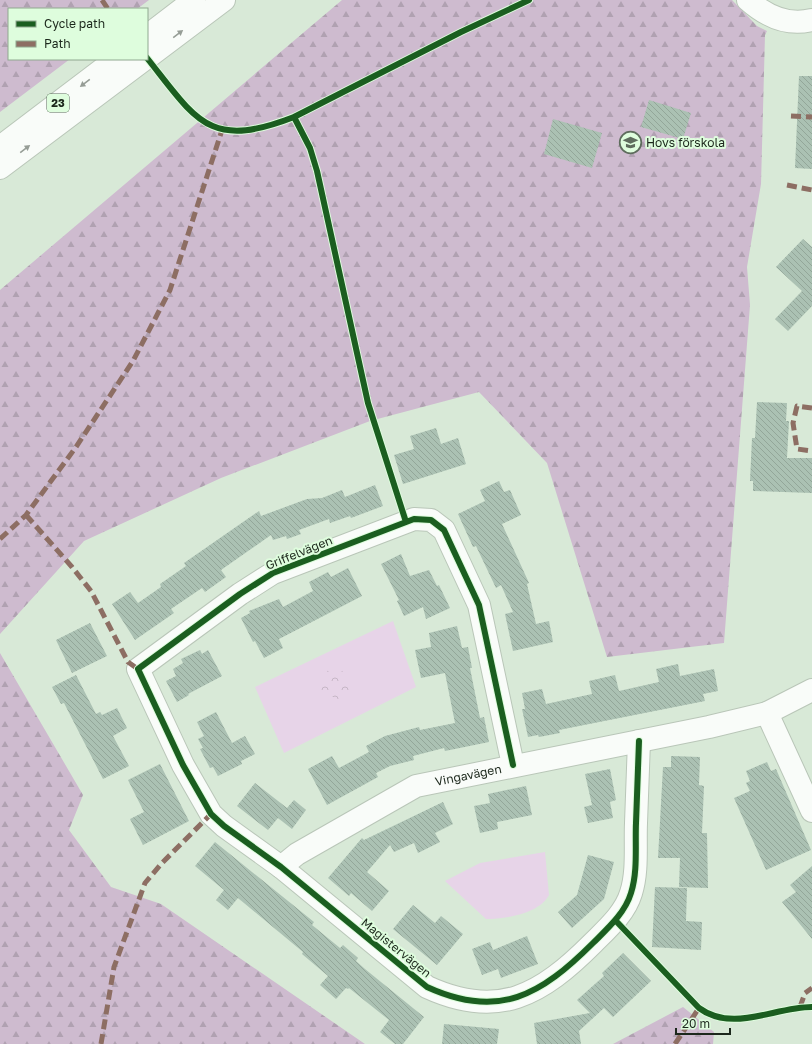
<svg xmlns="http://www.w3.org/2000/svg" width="812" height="1044" font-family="'Golos Text',sans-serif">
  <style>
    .green { fill: #e7d4e8 }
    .forest { fill: url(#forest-firs) }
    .park { fill: url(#park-crowns) }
    .building { fill: url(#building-back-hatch) }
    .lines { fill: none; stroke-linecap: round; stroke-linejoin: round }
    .minor-casing { stroke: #b9c6b8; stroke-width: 24 }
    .highway-casing { stroke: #b9c6b8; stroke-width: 24 }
    .minor { stroke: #f9fcf9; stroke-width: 22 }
    .highway { stroke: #f9fcf9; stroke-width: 22 }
    .quiet { stroke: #8d6e63; stroke-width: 5; stroke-dasharray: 10 5; stroke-linecap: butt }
    .cycleway-casing { stroke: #defddd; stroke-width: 8 }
    .cycleway { stroke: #1b5e20; stroke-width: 6 }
    .oneway { fill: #969d96 }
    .labels { text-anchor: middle; stroke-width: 4; stroke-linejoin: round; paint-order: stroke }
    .shield { fill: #defddd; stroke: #566856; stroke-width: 1 }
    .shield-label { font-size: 11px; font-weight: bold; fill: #1c281c }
    .poi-label { font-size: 12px; fill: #1c281c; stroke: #defddd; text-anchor: start }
    .street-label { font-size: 12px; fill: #1c281c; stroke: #defddd }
  </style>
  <defs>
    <pattern id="forest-firs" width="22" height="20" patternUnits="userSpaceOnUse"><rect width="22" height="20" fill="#cebbcf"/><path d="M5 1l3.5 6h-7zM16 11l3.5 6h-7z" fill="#b0a1b1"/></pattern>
    <pattern id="park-crowns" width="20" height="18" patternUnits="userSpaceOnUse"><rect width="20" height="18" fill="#e7d4e8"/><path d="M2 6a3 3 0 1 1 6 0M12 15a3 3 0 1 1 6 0" fill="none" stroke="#c6b6c6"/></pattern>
    <pattern id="building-back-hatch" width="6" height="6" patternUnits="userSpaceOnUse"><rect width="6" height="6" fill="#abc1b3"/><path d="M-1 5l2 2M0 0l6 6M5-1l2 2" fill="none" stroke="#93a699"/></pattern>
  </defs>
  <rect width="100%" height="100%" fill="#d8e9d7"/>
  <!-- green -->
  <path class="green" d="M393 621 416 687 284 753 255 687Z
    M545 852 549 895C539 914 505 919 486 919L445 881 480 863Z"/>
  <!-- forest -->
  <path class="forest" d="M0 0H149L137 9H9V59H70L0 112Z
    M342 0H732L757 26 767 31 765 35 761 184 747 267 750 305 724 643 607 657 547 463 479 392 370 421 221 478 84 541 0 634V290Z
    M0 653 83 795 69 830 111 887 161 904 365 1044H0Z
    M683 1007 714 1032 713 1044H613Z"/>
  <!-- park -->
  <path class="park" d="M338 667 351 679V698L345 702 321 692 322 673Z"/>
  <!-- building -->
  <path class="building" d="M799 76H812V169L795 168Z
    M649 100 691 113 683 139 641 127Z
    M553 119 602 133 592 168 544 154Z
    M803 239 812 247V306L788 331 775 319 802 291 776 267Z
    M757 402 787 403 786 421H789L787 458H812V493L753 491V481H750L752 438H755Z
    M436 428 441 444 458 438 466 464 403 484 394 455 414 449 410 436Z
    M499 481 504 492 510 490 521 515 502 524 529 583 527 584 536 624 549 621 553 642 513 651 505 614 513 612 501 585 496 588 476 546 473 547 458 514 485 501 480 490Z
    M375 485 383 506 351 518 350 516 330 523 329 519 299 530 301 534 287 539 286 536 273 540 271 535 221 570 226 577 205 592 202 588 171 609 174 613 135 640 112 604 130 592 138 603 161 587 160 584 186 566 184 563 259 511 261 516 307 499 322 498 342 490 345 497Z
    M401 554 410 576 429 570 437 586 439 585 450 608 426 619 423 607 404 616 397 601 399 600 381 564Z
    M348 568 362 596 279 639 283 648 264 658 255 641 253 642 241 618 250 613 249 611 279 599 283 607 313 591 309 582 328 572 331 577Z
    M90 623 107 656 72 673 56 640Z
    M457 626 462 648 468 647 472 668H470L480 718 484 717 489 742 445 751 444 748 413 756 414 760 390 766 376 773 378 777 327 805 308 769 332 756 339 768 369 752 366 746 385 736 419 727 420 730 455 723 445 673 421 678 415 650 431 647 429 633Z
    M200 650 202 654 208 650 222 676 188 694 189 695 177 702 166 681 176 676 173 669 183 663 181 659Z
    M678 664 680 676 714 669 718 691 703 694 705 701 559 730 560 733 539 737 538 735 528 737 522 709H525L522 693 542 689 546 704 592 694 589 681 615 675 619 691 659 682 656 669Z
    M76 675 96 714 100 712 102 715 117 708 127 728 113 736 129 766 103 779 64 703 61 704 52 687Z
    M216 712 232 743 245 736 255 754 241 761 242 764 218 776 213 767 210 768 200 749 203 748 198 739 204 736 197 722Z
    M671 756 700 757 699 785 704 786 702 833H707L708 888 679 887 680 858H658L663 767H671Z
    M767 762 771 771 776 769 811 850 766 870 734 798 750 791 746 783 750 781 746 771Z
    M160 764 189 821 143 845 130 819 144 812 128 780Z
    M610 769 616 800 610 802 613 818 588 823 584 807 592 805 585 774Z
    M255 783 287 808 294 800 306 810 292 829 278 818 268 830 237 806Z
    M526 786 532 815 497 822 498 829 480 833 474 806 490 803 488 794Z
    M443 802 453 824 435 833 440 842 418 853 414 843 394 852 390 845 367 872 389 891 372 911 351 893 349 896 328 878 362 838 364 840Z
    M215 842 314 922 312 925 340 948 343 945 358 958 356 961 365 969 424 1017 403 1044H395L380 1032 389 1020 349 988 348 989 346 988 336 999 320 985 328 976 302 954 303 952 238 898 228 910 216 900 224 890 195 866Z
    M588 855 614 862 604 899 572 928 558 912 577 895Z
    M812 866V939L782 902 796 892 790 885Z
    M655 887 687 888 686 921 702 922 701 950 652 947Z
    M413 905 435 923 441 916 463 934 437 965 393 929Z
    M527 936 538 964 501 978 498 969 482 975 472 949 490 942 493 950Z
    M623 953 651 981 613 1017 604 1008 579 1031 581 1044H537L534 1023 590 1013 577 1000 604 976 602 973Z
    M444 1024 499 1029 497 1044H442Z"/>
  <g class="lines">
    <defs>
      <g id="minor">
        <path d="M748 0C766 16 788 26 812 20"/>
        <path d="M767 713 812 811"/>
        <path d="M513 765 479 605 444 530 431 520 414 519 273 573 240 594 138 669 183 765 211 814 224 826 281 867 427 987C499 1020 541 995 593 943 608 928 625 913 631 893 638 871 635 846 636 823 637 796 638 769 639 741"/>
        <path id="s1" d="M281 867 297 854 416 786 709 727 767 713 812 690"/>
      </g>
      <path id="highway" d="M147 36 194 0
        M147 58 224 0
        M0 147 116 59
        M0 168 145 59"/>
    </defs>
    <!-- minor casing -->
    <use href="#minor" class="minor-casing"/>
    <!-- highway casing -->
    <use href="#highway" class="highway-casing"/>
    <!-- minor -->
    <use href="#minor" class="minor"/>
    <!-- highway -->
    <use href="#highway" class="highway"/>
    <!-- quiet -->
    <path class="quiet" d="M102 0 108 9
      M791 116 812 117
      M787 185 812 190
      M812 408 797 406 793 423 797 449 812 451
      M26 515 72 567 91 591 128 662 138 669
      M0 539 26 515 76 447 133 361 170 290 222 130
      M800 1007 805 993 812 988
      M101 1044 114 967 145 883 162 863 211 814
      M675 1044 699 1008"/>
    <defs>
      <path id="cycleway" d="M147 58C197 121 209 150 294 117L461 32 529 0
        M294 117 310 148 317 171 368 403 406 522
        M513 765 479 605 444 530 431 520 414 519 273 573 240 594 138 669 183 765 211 814 224 826 281 867 427 987C499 1020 541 995 593 943 608 928 625 913 631 893 638 871 635 846 636 823 637 796 638 769 639 741
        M616 921 699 1008C733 1033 774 1007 812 1007"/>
    </defs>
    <!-- cycleway casing -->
    <use href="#cycleway" class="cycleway-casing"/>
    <!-- cycleway -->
    <use href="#cycleway" class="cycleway"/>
  </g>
  <!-- one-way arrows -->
  <defs><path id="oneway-solid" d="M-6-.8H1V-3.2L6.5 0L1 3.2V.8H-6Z"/></defs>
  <g class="oneway">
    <use href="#oneway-solid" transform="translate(178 34) rotate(-37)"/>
    <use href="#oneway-solid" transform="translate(85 83) rotate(143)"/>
    <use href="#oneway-solid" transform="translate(25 149) rotate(-37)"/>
  </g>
  <!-- icons -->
  <defs>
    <symbol id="school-ring" viewBox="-11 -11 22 22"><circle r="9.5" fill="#defddd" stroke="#5e6c5d" stroke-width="1.5"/><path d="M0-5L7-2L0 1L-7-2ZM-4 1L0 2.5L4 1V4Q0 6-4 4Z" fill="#5e6c5d"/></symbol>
  </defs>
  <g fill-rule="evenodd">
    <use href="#school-ring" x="618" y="130" width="25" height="25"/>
  </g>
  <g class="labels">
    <!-- shield labels -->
    <rect class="shield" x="47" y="94" width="22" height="18" rx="3"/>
    <g class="shield-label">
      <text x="58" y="107">23</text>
    </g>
    <!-- poi labels -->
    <g class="poi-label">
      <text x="646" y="147">Hovs förskola</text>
    </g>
    <!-- street labels -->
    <g class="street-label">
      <text transform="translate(299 553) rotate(-22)" y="4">Griffelvägen</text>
      <text dy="4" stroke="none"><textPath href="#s1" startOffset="211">Vingavägen</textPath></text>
      <text transform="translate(396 948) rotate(39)" y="4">Magistervägen</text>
    </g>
  </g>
  <!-- legend -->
  <rect x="8" y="8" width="140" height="52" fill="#defddd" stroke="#90a890"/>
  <rect x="16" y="21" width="20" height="6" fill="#1b5e20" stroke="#90a890"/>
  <text x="44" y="28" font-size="12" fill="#1c281c">Cycle path</text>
  <rect x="16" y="41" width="20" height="6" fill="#8d6e63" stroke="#90a890"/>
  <text x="44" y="48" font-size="12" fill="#1c281c">Path</text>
  <!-- scale -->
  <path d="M676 1028v6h54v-6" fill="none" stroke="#1c281c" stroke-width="2"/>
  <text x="682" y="1028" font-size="12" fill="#1c281c" stroke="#defddd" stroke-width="3" paint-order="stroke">20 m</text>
</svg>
